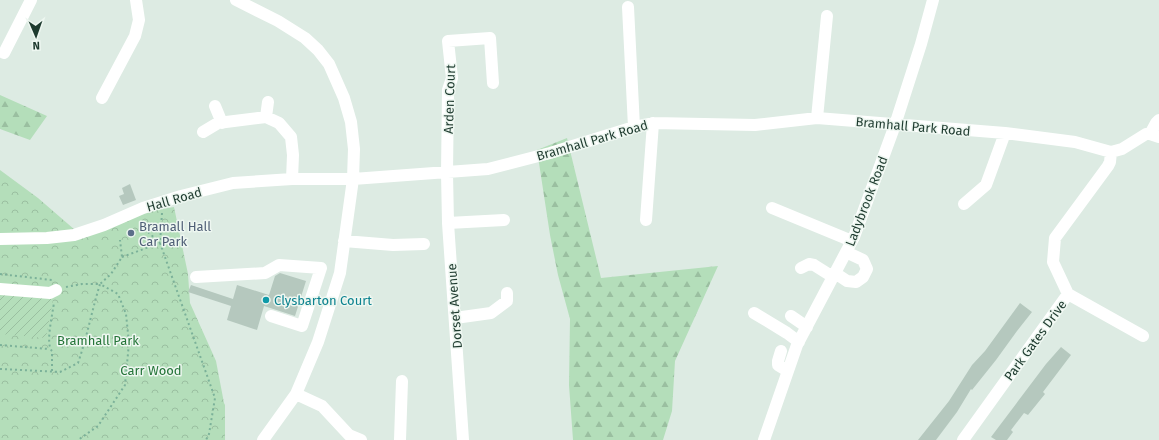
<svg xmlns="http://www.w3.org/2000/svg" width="1159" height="440" font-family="'Fira Sans',sans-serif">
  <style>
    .forest { fill: url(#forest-firs) }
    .park { fill: url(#park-crowns) }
    .garden { fill: url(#garden-furrows) }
    .building { fill: #b5c8be }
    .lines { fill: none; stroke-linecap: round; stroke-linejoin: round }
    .path { stroke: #7bb199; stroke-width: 2; stroke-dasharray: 2 3; stroke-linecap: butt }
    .minor { stroke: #fff; stroke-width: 12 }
    .service-dot { fill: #5c6f8a; stroke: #eef7f1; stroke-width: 1.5 }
    .culture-dot { fill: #0f9aa8; stroke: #eef7f1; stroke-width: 1.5 }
    .labels { text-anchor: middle; stroke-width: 3; stroke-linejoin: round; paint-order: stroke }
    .street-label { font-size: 13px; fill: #1e3b2f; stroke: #eef7f1 }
    .service-label { font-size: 13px; fill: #4e5e75; stroke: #eef7f1; text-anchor: start }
    .culture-label { font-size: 13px; fill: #0d838f; stroke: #eef7f1; text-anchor: start }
    .park-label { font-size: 13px; fill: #257539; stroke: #eef7f1 }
  </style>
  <defs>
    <pattern id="forest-firs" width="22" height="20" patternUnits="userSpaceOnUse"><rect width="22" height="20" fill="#b4deba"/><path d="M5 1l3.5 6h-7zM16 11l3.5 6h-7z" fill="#9abfa0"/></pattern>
    <pattern id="park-crowns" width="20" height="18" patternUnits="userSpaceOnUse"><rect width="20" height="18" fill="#b4deba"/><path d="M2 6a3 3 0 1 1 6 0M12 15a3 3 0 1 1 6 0" fill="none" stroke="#9abfa0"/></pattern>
    <pattern id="garden-furrows" width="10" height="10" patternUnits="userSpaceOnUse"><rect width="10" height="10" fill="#b4deba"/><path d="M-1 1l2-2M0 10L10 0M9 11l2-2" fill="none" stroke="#9abfa0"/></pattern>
  </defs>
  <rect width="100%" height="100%" fill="#ddebe3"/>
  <!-- forest -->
  <path class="forest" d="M0 95 47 116 30 140 0 129Z
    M567 138 601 278 718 266 675 361 672 411 663 440H573L569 385 570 319 558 275 550 235 537 150Z"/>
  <!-- park -->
  <path class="park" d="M0 170 38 198 75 230 150 211 174 207 188 274 190 303 216 361 224 403 225 405V440H0Z"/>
  <!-- garden -->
  <path class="garden" d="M0 294 53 299 46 338 0 334Z"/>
  <!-- building -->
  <path class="building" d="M130 184 136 200 123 205 119 196 124 194 122 188Z
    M280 273 306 281 295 316 264 306 257 330 227 320 231 306 188 292 191 285 233 299 237 285 269 295 275 276Z
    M1020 303 1032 312 1017 331 996 360 972 390 971 389 957 412 936 440H918L949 401 972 365 985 351Z
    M1061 347 1071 355 1043 392 1045 394 1028 415 1024 413 1011 430 1013 432 1007 440H996L991 437 1046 364Z"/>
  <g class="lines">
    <!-- path -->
    <path class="path" d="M162 213 160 243 215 398 209 434 206 440
      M148 232 160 243
      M122 257 160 243
      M0 274 52 280
      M66 287 82 284H100L111 274 122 257 120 240
      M0 345 49 349
      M0 369 60 372 78 363C87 337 92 310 100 284L118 294 126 314 129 343 125 385 98 426 78 440
      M52 371V351C45 344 53 313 54 302"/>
    <!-- minor -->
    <path class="minor" d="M236 0 278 21 305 38 318 50 329 64 344 98 351 122 354 149 353 179 340 273 318 342 296 394 263 440
      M628 7 634 127
      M4 53 31 0
      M102 98 135 36 139 20 136 0
      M215 106 222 123
      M266 117 268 102
      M817 118 827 16
      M203 132 218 123 266 117 279 123 291 137 293 155 292 179
      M1150 134 1156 123 1159 120
      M964 204 986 185 1005 133
      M772 208 852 241
      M646 220 653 123
      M448 223 504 220
      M0 239 47 238 74 235 104 225 143 208 181 196 233 183 292 179H353L488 169 550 153 634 127 653 123 755 125 817 118 1005 133 1075 142 1111 152 1122 149 1146 134H1150L1159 137
      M344 241 393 245 424 244
      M801 268 809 264 814 265 833 277
      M835 273 847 281 856 282 863 277 867 269 863 260 846 252
      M196 277 265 273 279 265 321 268 302 326 271 316
      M0 289 50 293 56 290
      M1068 294 1143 336
      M754 313 787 333 799 342
      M791 316 807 327
      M455 318 491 313 507 301V293
      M781 351 778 361V365L788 371
      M296 394 322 406 349 435 361 440
      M400 440 402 381
      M463 440 448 223 447 173 448 90 452 78 448 41 490 38 493 83
      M764 440 797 345 854 237 895 125 921 44 933 0
      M963 440 1068 294 1053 262 1055 238 1108 166 1110 162 1111 152"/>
  </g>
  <!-- markers -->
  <circle class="service-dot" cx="131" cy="233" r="4"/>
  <circle class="culture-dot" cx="266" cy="300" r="4"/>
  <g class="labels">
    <!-- street labels -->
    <g class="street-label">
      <text transform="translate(449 99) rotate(-88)" y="5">Arden Court</text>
      <text transform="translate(913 126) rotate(5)" y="5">Bramhall Park Road</text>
      <text transform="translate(592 140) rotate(-16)" y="5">Bramhall Park Road</text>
      <text transform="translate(174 199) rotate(-16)" y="5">Hall Road</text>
      <text transform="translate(866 201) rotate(-69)" y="5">Ladybrook Road</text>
      <text transform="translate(454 306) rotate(-94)" y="5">Dorset Avenue</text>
      <text transform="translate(1035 340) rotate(-54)" y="5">Park Gates Drive</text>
    </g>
    <!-- service labels -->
    <g class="service-label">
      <text x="139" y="231">Bramall Hall<tspan x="139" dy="15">Car Park</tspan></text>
    </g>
    <!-- culture labels -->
    <g class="culture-label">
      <text x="274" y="305">Clysbarton Court</text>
    </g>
    <!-- park labels -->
    <g class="park-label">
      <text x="98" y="345">Bramhall Park</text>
      <text x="151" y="375">Carr Wood</text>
    </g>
  </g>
  <!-- north arrow -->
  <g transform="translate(36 36) rotate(178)" stroke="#eef7f1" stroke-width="3" paint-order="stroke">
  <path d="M0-3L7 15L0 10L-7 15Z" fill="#1e3b2f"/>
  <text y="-6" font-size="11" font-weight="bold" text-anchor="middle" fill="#1e3b2f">N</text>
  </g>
</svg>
